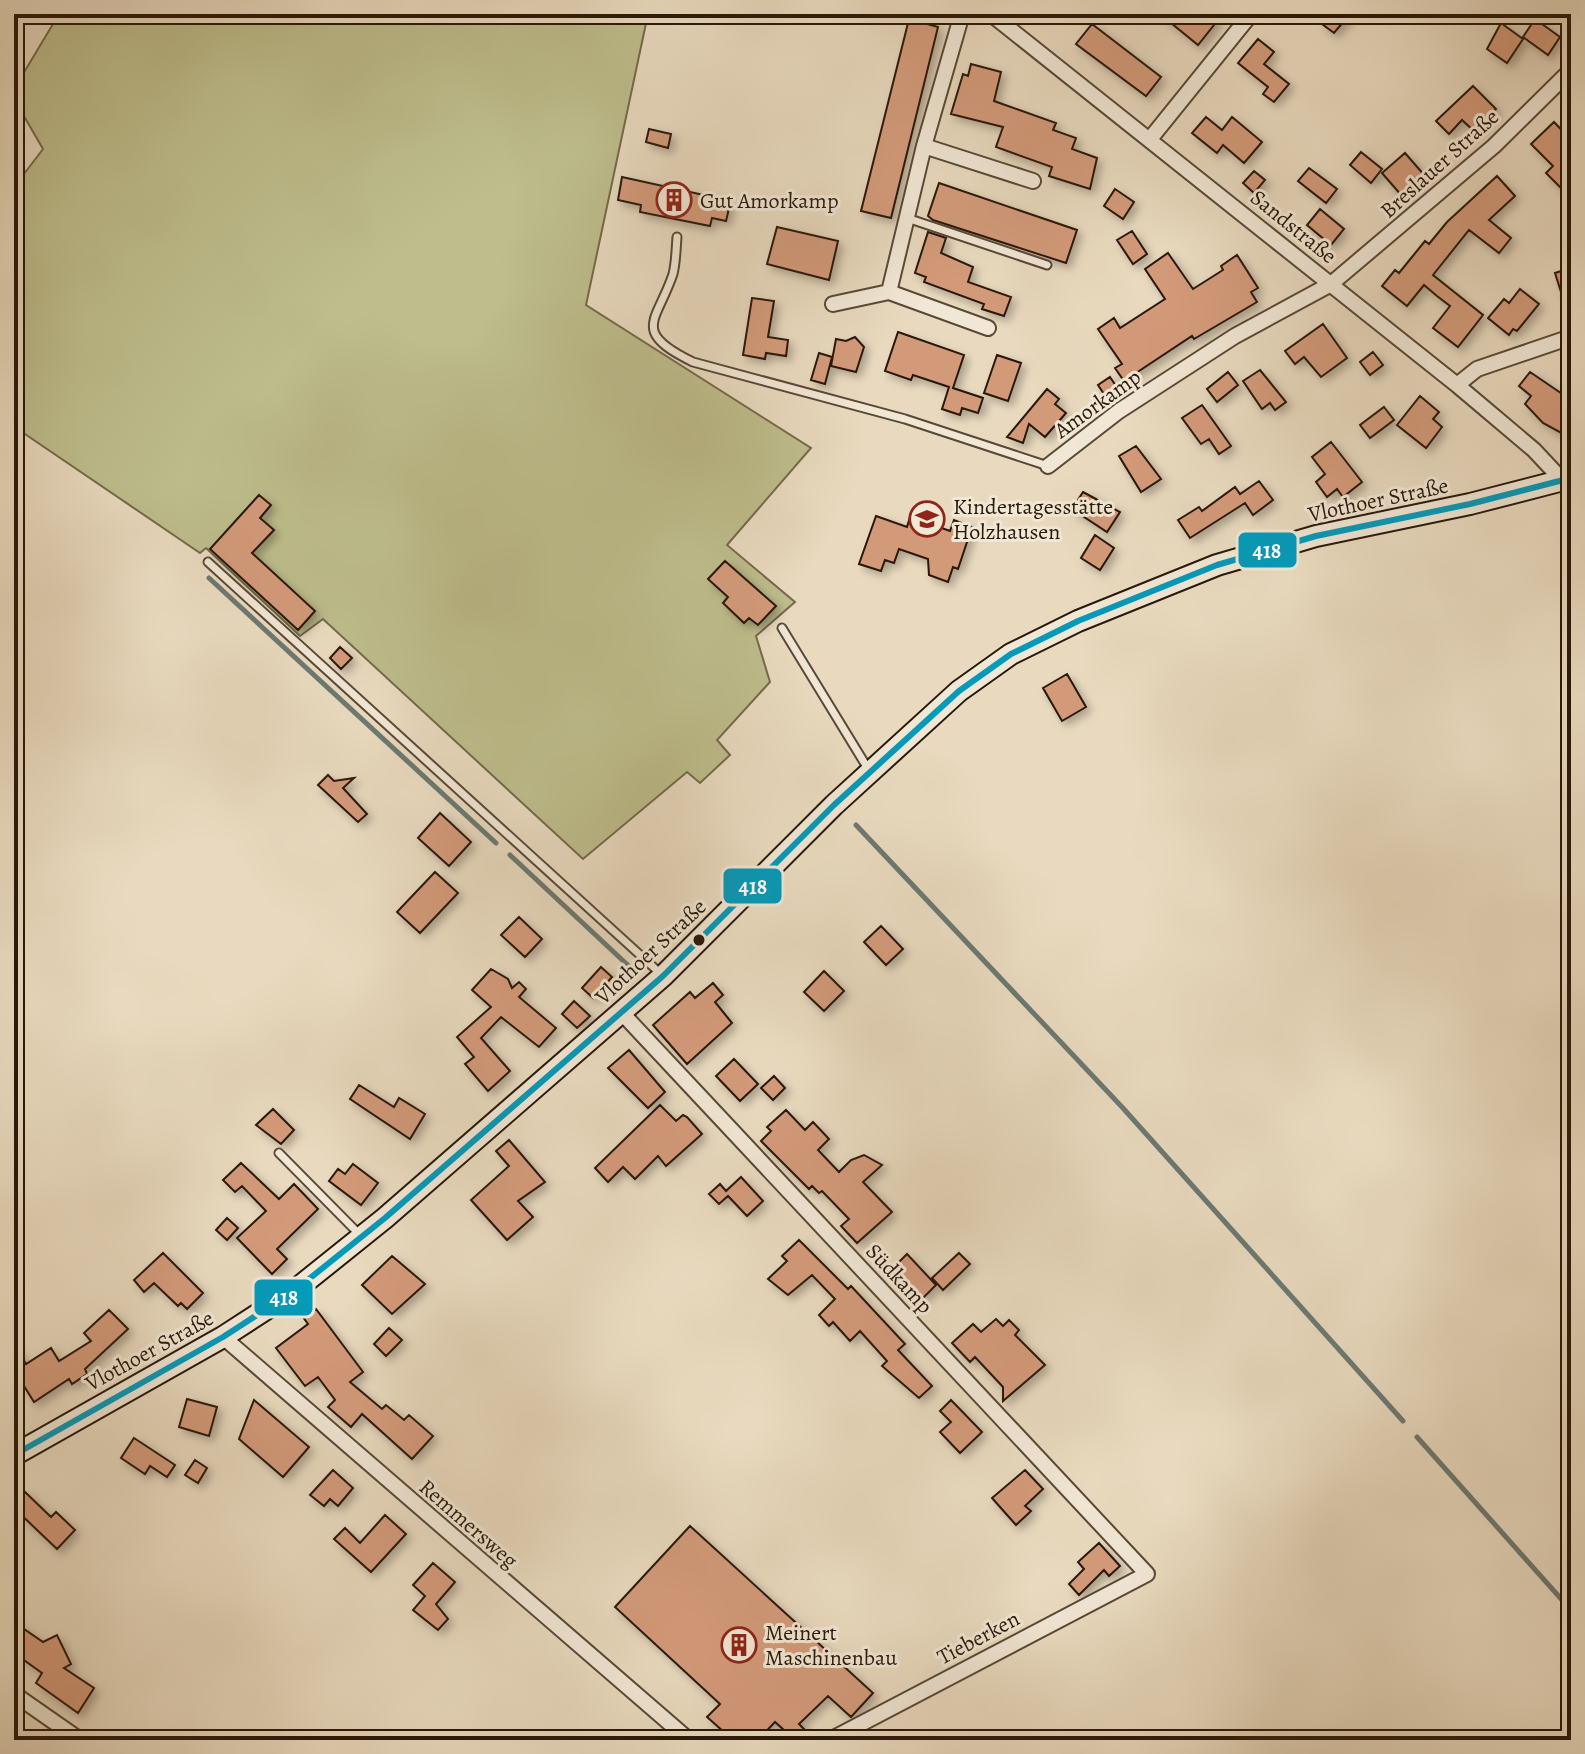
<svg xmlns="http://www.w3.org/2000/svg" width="1585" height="1754" font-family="Alegreya,serif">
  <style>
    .green { fill: #bebd8c; stroke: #746a4a; stroke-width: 2 }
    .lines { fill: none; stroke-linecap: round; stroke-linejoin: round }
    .stream { stroke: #6c7972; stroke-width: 5 }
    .building { fill: #d39a7a; stroke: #291808; stroke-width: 2; filter: url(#shadow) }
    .lane-casing { stroke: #594836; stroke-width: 11 }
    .street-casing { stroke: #594836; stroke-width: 18 }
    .secondary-casing { stroke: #291808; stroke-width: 24 }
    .lane { stroke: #f1e7d5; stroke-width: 7 }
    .street { stroke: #f1e7d5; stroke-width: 14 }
    .secondary { stroke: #f1e7d5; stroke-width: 20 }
    .bus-1-casing { stroke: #f1e7d5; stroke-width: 12 }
    .bus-1 { stroke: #049aba; stroke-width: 6 }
    .bus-dot { fill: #291808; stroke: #f1e7d5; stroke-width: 3 }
    .labels { text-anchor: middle; stroke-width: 6; stroke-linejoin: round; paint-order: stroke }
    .street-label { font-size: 22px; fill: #291808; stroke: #f1e7d5 }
    .poi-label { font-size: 22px; fill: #291808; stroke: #f1e7d5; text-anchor: start }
    .line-badge { stroke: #f1e7d5; stroke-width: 3 }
    .badge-label { font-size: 22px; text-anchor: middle; font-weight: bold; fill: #fff }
  </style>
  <defs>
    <filter id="shadow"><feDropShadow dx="4.5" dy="4.5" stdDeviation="4" flood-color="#0004"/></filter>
  </defs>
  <rect width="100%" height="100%" fill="#e9dabf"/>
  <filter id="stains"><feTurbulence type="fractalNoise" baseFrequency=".0025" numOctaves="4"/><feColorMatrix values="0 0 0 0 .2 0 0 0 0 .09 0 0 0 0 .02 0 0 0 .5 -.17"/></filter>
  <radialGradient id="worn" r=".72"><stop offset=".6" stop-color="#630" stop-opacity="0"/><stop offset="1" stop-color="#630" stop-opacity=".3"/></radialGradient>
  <!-- green -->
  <path class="green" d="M59 14H648L586 305 811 448 727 545 795 602 756 636 770 682 717 740 730 755 700 783 687 772 583 859 323 619 300 636 206 548 200 553 19 430 14 435V187L43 149 14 99V89Z"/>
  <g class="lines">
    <!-- stream -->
    <path class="stream" d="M209 578 496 843
      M856 825 1122 1107 1403 1421
      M510 855 633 970
      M1417 1437 1571 1610"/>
  </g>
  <!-- building -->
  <path class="building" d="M1160 14H1210L1218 20 1198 45Z
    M1330 14H1350L1334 33 1322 24Z
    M909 19 938 27 891 218 861 211Z
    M1535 19 1560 37 1548 55 1523 37Z
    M1501 23 1523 39 1507 63 1487 49Z
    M1092 24 1161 77 1146 96 1076 44Z
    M1258 39 1274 52 1264 64 1289 84 1274 102 1263 94 1268 87 1238 63Z
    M971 64 1001 72 994 101 1056 123 1053 130 1076 138 1072 149 1097 158 1090 189 1049 176 1052 167 996 147 1003 127 951 114 963 74 968 76Z
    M1473 86 1496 109 1474 131 1462 120 1449 134 1436 121Z
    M1206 117 1222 130 1232 117 1262 142 1244 163 1223 145 1217 153 1192 133Z
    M1554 122 1571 140V150L1561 160 1571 170V180L1562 189 1546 173 1553 166 1531 144Z
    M649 129 671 134 668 148 646 142Z
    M1361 152 1382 169 1371 183 1350 165Z
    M1405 153 1425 176 1402 196 1382 173Z
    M1309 168 1337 189 1326 203 1298 181Z
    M1254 171 1265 180 1254 193 1243 183Z
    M1497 176 1515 196 1489 220 1511 238 1499 253 1469 230 1433 275 1483 315 1458 347 1433 328 1450 306 1437 296 1424 285 1407 306 1382 286 1395 270 1399 273 1425 241 1429 244 1447 222Z
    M622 177 722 199V202L730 204 726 221 712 218 710 226 640 212 641 205 618 200Z
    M939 183 1077 230 1066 263 933 220 928 216Z
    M1115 189 1134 202 1123 219 1104 206Z
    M1320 209 1344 229 1331 245 1307 225Z
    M777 227 838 241 829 280 767 264Z
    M1132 231 1147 254 1133 264 1117 240Z
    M928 232 946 238 941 253 973 267 968 282 1011 297 1004 316 982 309 984 304 924 282 926 277 915 273Z
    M1168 253 1193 289 1223 270 1221 266 1237 255 1258 288 1251 292 1257 302 1194 339 1192 336 1124 381 1115 368 1122 364 1098 329 1114 318 1120 328 1165 299 1145 269Z
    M1571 268V314H1568L1555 273Z
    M1520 289 1539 304 1517 331 1513 329 1509 335 1488 318 1504 299 1509 303Z
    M752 298 774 301 768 337 788 340 786 356 766 353 765 359 743 355Z
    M1323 324 1347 358 1321 377 1304 357 1295 364 1285 351Z
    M898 332 964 355 953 388 983 398 978 413 962 408 960 415 942 409 949 387 913 375 911 380 885 371Z
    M855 337 864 347 856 372 831 366 836 339 846 341Z
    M1373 352 1383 365 1370 375 1360 362Z
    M819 353 832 357 825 384 811 380Z
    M997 355 1021 363 1008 401 984 393Z
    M1260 370 1286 402 1275 410 1270 403 1262 409 1243 381Z
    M1228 372 1238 385 1217 402 1207 389Z
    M1530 372 1571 400V427L1565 435 1543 423 1525 404 1531 396 1519 386Z
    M1110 377 1118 389 1106 397 1098 385Z
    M1047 389 1059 399 1055 404 1066 413 1045 437 1029 424 1023 443 1007 437Z
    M1420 396 1439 412 1433 419 1442 427 1426 448 1397 425Z
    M1202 405 1231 446 1219 454 1209 439 1201 444 1182 418Z
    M1384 407 1394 420 1370 438 1360 425Z
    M1331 442 1362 482 1343 497 1337 489 1327 497 1316 482 1325 474 1312 457Z
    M1136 446 1161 479 1141 492 1119 456Z
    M1259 481 1273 500 1253 515 1245 503 1190 538 1178 520 1199 507 1202 511 1235 487 1240 494Z
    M1083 492 1120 512 1107 532 1072 509Z
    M259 495 271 505 260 518 274 530 252 553 315 611 298 630 210 549Z
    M876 516 907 527 910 517 950 531 954 520 972 527 958 569 953 567 948 582 929 575 928 559 899 549 894 563 885 560 881 571 859 564Z
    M1095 535 1114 548 1100 570 1081 558Z
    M725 561 776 606 758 625 749 618 744 623 723 603 728 597 708 579Z
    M340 647 352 658 341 669 330 658Z
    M1067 674 1086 707 1062 721 1043 688Z
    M328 775 334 781 354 778 343 788 367 814 358 822 318 785Z
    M440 813 471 842 449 866 418 838Z
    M435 872 458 893 420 933 397 912Z
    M519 917 542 939 525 957 501 935Z
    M881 926 903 949 886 965 864 942Z
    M601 967 612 977 593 998 582 988Z
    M491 969 508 979 512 988 519 982 526 989 519 997 556 1028 539 1047 501 1017 481 1038 510 1071 488 1091 465 1064 474 1057 457 1037 491 1007 472 990Z
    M824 971 844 991 824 1011 804 992Z
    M713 983 723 995 715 1002 732 1023 687 1064 653 1025 690 992 695 998Z
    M574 1001 590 1016 577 1028 562 1014Z
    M629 1050 665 1092 648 1108 608 1068Z
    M734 1059 758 1084 740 1101 716 1076Z
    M774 1076 785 1088 773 1100 761 1088Z
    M359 1085 394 1107 399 1098 425 1114 410 1139 350 1099Z
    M660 1105 676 1121 683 1115 687 1117 702 1134 666 1166 658 1156 635 1179 623 1167 608 1182 595 1168Z
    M273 1109 294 1130 281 1144 256 1125Z
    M786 1110 805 1130 813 1122 829 1139 818 1150 839 1172 851 1160 864 1155 882 1165 863 1182 892 1212 857 1243 841 1226 849 1219 822 1191 819 1193 812 1186 809 1189 761 1141 771 1131 767 1127Z
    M509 1140 545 1182 518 1201 533 1217 507 1240 471 1200 509 1166 496 1151Z
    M241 1163 279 1199 294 1184 318 1209 277 1249 287 1259 272 1274 237 1238 266 1211 242 1186 235 1192 223 1180Z
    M353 1164 378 1183 361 1205 329 1181 338 1169 345 1174Z
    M741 1177 763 1201 747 1216 728 1196 719 1204 709 1194 720 1184 726 1191Z
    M227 1218 238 1228 227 1240 216 1230Z
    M799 1240 848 1289 851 1286 905 1344 898 1350 932 1386 919 1398 882 1366 887 1361 860 1331 850 1341 833 1322 829 1326 819 1315 835 1299 812 1275 788 1295 768 1279 787 1261 782 1256Z
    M163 1253 203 1293 187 1309 181 1303 178 1306 154 1283 144 1292 134 1280Z
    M959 1253 970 1264 943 1290 932 1278Z
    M907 1254 936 1285 923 1298 891 1270Z
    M392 1256 425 1284 392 1314 362 1285Z
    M316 1309 363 1372 350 1382 382 1409 386 1405 404 1420 409 1415 433 1436 412 1459 362 1414 351 1427 328 1407 335 1400 318 1377 305 1386 276 1348 308 1324 303 1317Z
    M109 1310 128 1329 85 1369 87 1374 72 1384 69 1379 34 1402 14 1370V1344L26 1364 51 1348 59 1361 91 1341 84 1333Z
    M996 1319 1003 1326 1009 1320 1019 1330 1015 1335 1045 1365 1003 1401V1387L975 1357 970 1362 952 1343 973 1324 981 1332Z
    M389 1328 402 1340 386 1356 374 1344Z
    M187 1399 217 1407 209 1436 179 1427Z
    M254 1400 309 1447 283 1477 239 1439Z
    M951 1400 982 1432 960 1453 940 1432 951 1422 940 1411Z
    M134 1438 175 1465 167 1477 150 1466 145 1474 121 1458Z
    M195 1460 207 1468 198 1483 185 1475Z
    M333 1470 353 1488 338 1506 330 1499 324 1506 310 1495Z
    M1025 1470 1043 1489 1025 1506 1031 1511 1016 1525 992 1498Z
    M24 1491 51 1517 56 1512 75 1530 57 1549 14 1508V1502Z
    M385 1515 406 1534 371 1572 334 1539 345 1528 360 1543Z
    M690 1526 873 1693 851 1717 828 1696 799 1724 807 1732 801 1740H795L775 1722 758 1740H733L707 1717 720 1704 615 1607Z
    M1099 1543 1120 1566 1109 1576 1104 1570 1079 1595 1069 1584 1084 1569 1078 1562Z
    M433 1563 455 1582 436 1604 448 1619 438 1630 413 1610 425 1596 413 1585Z
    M14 1622 43 1642 57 1635 71 1664 64 1668 94 1688 78 1713 36 1683 42 1673 14 1653Z"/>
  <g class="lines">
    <defs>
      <path id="lane" d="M907 218 1047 265
        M677 237C676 249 676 262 673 274 657 322 630 331 693 362L905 419 1048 466
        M208 562 661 974
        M782 628 870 772
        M279 1153 360 1235"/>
      <path id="street" d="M962 14 924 146 1033 181
        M991 14 1457 385 1534 450 1562 480
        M1150 139 1251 14
        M924 146 889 292 988 328
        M833 304 889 292
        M1457 385 1477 369 1571 337
        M1048 466 1119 411 1235 336 1331 284 1494 146 1571 70
        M621 1012 1147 1574 830 1740
        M223 1337 689 1740
        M14 1694 80 1740"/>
      <path id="secondary" d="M14 1455 223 1337 294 1291 385 1218 663 976 834 805 959 691 1011 654 1078 621 1217 565 1316 536 1470 504 1571 478"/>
    </defs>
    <!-- lane casing -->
    <use href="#lane" class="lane-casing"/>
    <!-- street casing -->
    <use href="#street" class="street-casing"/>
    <!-- secondary casing -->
    <use href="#secondary" class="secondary-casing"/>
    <!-- lane -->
    <use href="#lane" class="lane"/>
    <!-- street -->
    <use href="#street" class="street"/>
    <!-- secondary -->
    <use href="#secondary" class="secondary"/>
    <defs>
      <path id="bus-1" d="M14 1455 223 1337 294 1291 385 1218 663 976 834 805 959 691 1011 654 1078 621 1217 565 1316 536 1470 504 1571 478"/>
    </defs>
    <!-- bus-1 casing -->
    <use href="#bus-1" class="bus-1-casing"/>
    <!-- bus-1 -->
    <use href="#bus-1" class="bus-1"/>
  </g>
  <!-- icons -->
  <defs>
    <symbol id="building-ring" viewBox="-11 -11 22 22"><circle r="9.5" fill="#f1e7d5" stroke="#8f2418" stroke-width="1.5"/><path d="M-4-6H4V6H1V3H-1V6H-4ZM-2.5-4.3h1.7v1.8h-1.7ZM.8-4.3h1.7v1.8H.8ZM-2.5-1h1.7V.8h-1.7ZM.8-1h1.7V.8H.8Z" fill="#8f2418"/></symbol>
    <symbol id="school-ring" viewBox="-11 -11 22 22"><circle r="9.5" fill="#f1e7d5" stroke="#8f2418" stroke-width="1.5"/><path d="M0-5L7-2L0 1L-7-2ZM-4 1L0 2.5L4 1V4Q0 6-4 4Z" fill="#8f2418"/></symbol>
  </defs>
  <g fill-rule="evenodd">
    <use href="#building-ring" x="654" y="180" width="40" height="40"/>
    <use href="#school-ring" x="907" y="499" width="40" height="40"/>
    <use href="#building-ring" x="719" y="1625" width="40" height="40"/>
  </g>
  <!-- markers -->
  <circle class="bus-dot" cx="699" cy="940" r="7"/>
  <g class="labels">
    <!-- street labels -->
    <g class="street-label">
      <text transform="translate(1439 163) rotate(-42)" y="8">Breslauer Straße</text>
      <text transform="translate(1294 226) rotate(39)" y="8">Sandstraße</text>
      <text transform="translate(1097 403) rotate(-36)" y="8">Amorkamp</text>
      <text transform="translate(1378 499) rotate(-12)" y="8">Vlothoer Straße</text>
      <text transform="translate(650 951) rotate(-43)" y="8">Vlothoer Straße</text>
      <text transform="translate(900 1278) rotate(47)" y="8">Südkamp</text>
      <text transform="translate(149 1350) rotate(-29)" y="8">Vlothoer Straße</text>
      <text transform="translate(469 1523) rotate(41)" y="8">Remmersweg</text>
      <text transform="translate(978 1637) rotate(-28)" y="8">Tieberken</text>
    </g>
    <!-- poi labels -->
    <g class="poi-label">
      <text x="700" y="208">Gut Amorkamp</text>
      <text x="953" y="514">Kindertagesstätte<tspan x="953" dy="25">Holzhausen</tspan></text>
      <text x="765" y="1640">Meinert<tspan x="765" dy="25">Maschinenbau</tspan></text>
    </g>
  </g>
  <g class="line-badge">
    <rect x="1237" y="531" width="61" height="38" rx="8" fill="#049aba"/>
    <rect x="722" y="867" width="61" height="38" rx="8" fill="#049aba"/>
    <rect x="253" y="1278" width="61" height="39" rx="8" fill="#049aba"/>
  </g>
  <g class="badge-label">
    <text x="1267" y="558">418</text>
    <text x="753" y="894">418</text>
    <text x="284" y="1305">418</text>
  </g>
  <!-- margin -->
  <rect width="1585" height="1754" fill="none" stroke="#e9dabf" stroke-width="48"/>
  <rect x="16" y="16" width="1553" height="1722" fill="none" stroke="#291808" stroke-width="4"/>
  <rect x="24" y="24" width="1537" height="1706" fill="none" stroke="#291808" stroke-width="2"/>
  <rect width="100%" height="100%" filter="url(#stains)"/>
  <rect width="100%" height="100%" fill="url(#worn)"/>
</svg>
